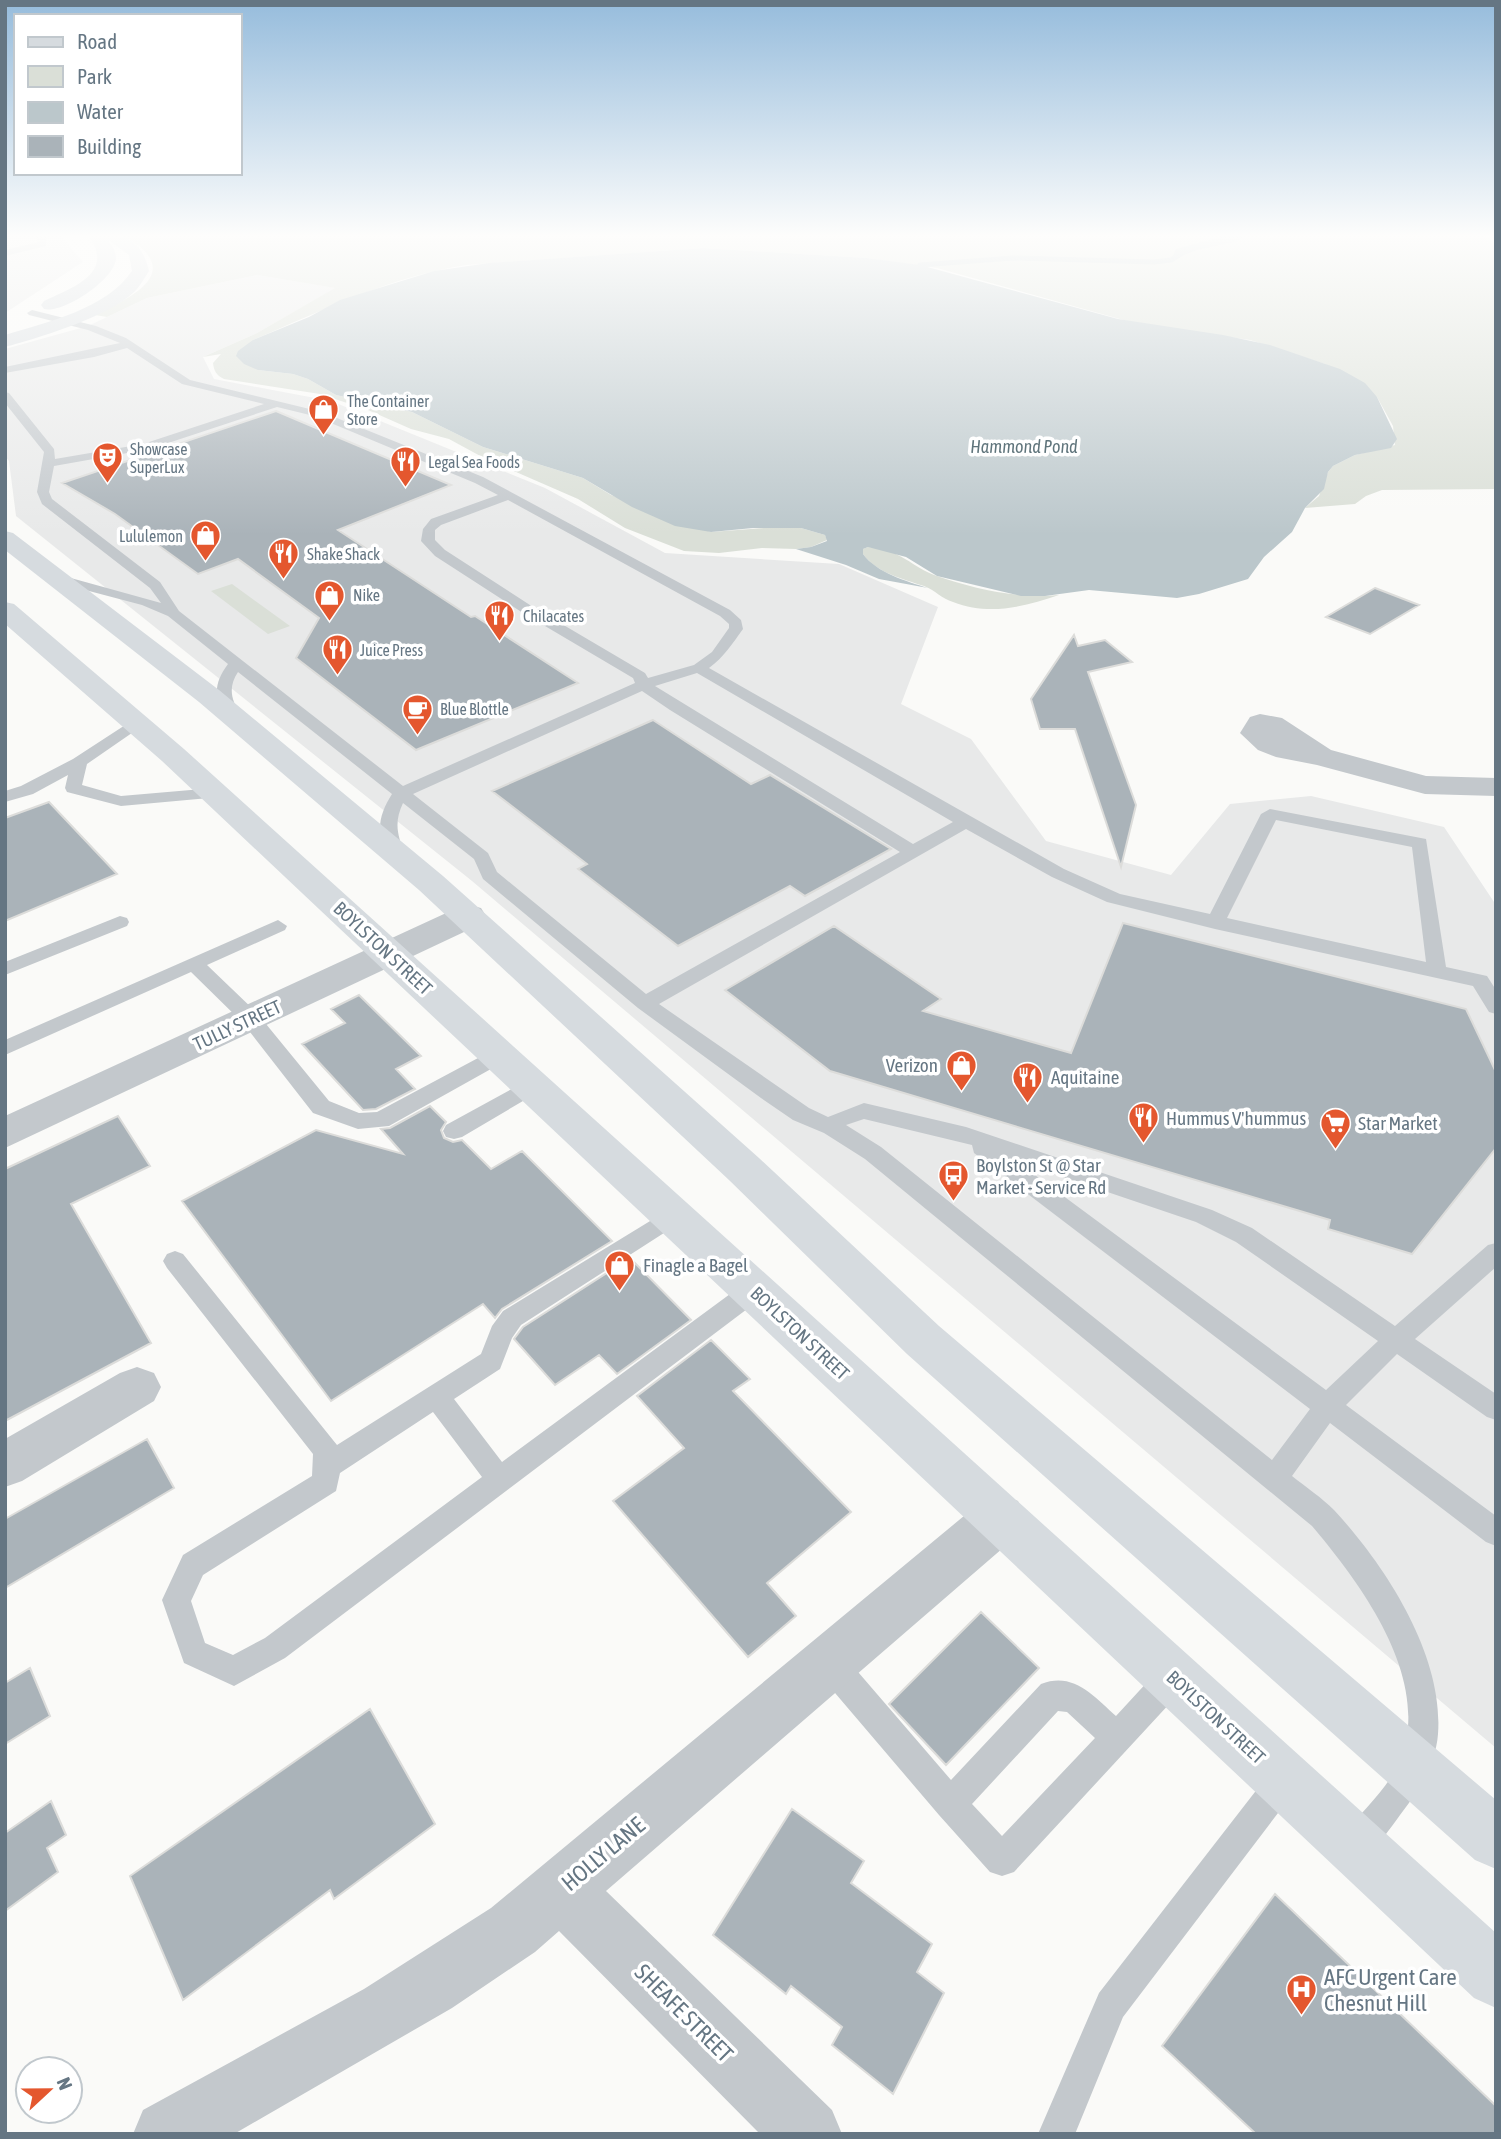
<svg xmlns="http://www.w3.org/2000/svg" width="1501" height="2139" font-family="'Asap Condensed',sans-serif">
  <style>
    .built { fill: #e8e9e9 }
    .green { fill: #dadfd7 }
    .water { fill: #bbc7cb }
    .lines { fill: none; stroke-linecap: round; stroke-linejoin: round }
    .stream { stroke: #bbc7cb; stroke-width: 5 }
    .building { fill: #aab3b9; stroke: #dcdcda; stroke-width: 2 }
    .lane { fill: #c3c8cc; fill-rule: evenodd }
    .street { fill: #c3c8cc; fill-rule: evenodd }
    .primary { fill: #d6dbdf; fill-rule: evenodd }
    .highway { fill: #d6dbdf; fill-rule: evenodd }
    .tram { stroke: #a2aab0; stroke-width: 2 }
    .labels { text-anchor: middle; stroke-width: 7; stroke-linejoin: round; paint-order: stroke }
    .far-poi-label { font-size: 16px; fill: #657683; stroke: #fff; text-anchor: start }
    .far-water-label { font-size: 18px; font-style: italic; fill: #60757c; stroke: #fff }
    .street-label { font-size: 19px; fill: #657683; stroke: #fff }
    .poi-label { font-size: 19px; fill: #657683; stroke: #fff; text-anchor: start }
    .near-street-label { font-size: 23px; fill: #657683; stroke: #fff }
    .near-poi-label { font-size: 23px; fill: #657683; stroke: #fff; text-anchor: start }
  </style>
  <rect width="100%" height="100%" fill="#fafaf8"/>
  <!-- built -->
  <path class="built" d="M5 235H60L83 262 5 313Z
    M257 275 336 288 257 333 203 357 214 379 331 401 545 488 665 553 839 564 938 607 901 704 971 739 1046 841 1171 875 1230 804 1311 796 1444 827 1496 905V1748L472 881 16 516 9 461 5 456V349L88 326 147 298Z"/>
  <!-- green -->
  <path class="green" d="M122 235H1482L1496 243V489L1382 490 1366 496 1355 504 1305 508 1319 496 1328 472 1333 466 1355 455 1395 445 1393 426 1377 397 1325 364 1250 340 1134 323 937 268 867 258 703 248 466 265C389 277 324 310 253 340L258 370 293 374 308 379 336 395 412 412 483 447 583 478 611 495 711 532 776 527 801 528 825 535 827 540 811 547 796 549 762 548 719 553 684 551 625 528 578 499 484 458 449 439 411 429 368 410 320 394 224 379C216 375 214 371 213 363L221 354 203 357 257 333 335 288 257 275 147 298 107 317 95 315C137 295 186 270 122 235Z
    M868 547C901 549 911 567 937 576 975 589 1018 599 1059 595 1024 607 989 616 953 602 942 599 935 590 924 586 903 579 877 573 863 554V549Z
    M232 584 290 626 268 634 211 591Z"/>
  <!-- water -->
  <path class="water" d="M1227 235H1248L1234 242 1197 250 1171 260 1176 249Z
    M703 248 867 258 920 265 1118 319 1223 335 1270 345 1340 369 1365 383 1377 397 1397 439 1391 448 1355 455 1333 466 1328 472 1324 489 1305 508 1292 532 1264 557 1248 579 1199 594 1177 598 1089 590 1045 596H1021L937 576 906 557 868 547 863 549V554C877 573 906 581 928 588L879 579 846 565 796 549 811 547 827 541 825 535 801 528H753L711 532 675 526 632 507 583 478 483 447 412 412 336 395 308 379 293 374 258 370 244 364 236 356 238 351 253 340 309 317 340 300 434 271 489 263Z"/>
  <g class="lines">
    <!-- stream -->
    <path class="stream" d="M920 265 1013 258 1154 262 1171 260 1184 252"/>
  </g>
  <!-- building -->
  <path class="building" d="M276 411 451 485 338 530 471 617 475 616 578 683 416 750 296 658 319 618 238 559 198 574 115 514 62 483Z
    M1375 588 1419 605 1370 634 1326 617Z
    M1074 635 1078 646 1105 640 1132 662 1088 672 1136 805 1121 867 1075 729H1040L1031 699Z
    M653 720 751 784 770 775 891 849 805 896 790 886 678 946 578 869 587 864 492 791Z
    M49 802 117 874 5 921V818Z
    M1123 923 1466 1009 1496 1072V1148L1412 1254 1328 1229 1330 1220 830 1071 725 990 834 926 941 999 923 1011 1071 1053Z
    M359 995 421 1056 396 1069 415 1089 376 1109 363 1110 302 1044 345 1023 331 1009Z
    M430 1106 446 1122 441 1130 444 1138 453 1142 462 1140 491 1169 522 1151 612 1241 502 1309 495 1318 483 1304 331 1401 182 1201 316 1130 403 1154 381 1129 390 1128Z
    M118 1116 150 1166 71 1204 151 1343 5 1421V1169Z
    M630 1258 691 1320 617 1374 599 1355 555 1385 514 1339 523 1327Z
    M711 1340 750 1379 733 1391 851 1512 767 1583 796 1616 748 1657 613 1501 684 1448 637 1396Z
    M147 1439 174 1488 5 1588V1519Z
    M981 1612 1039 1668 946 1765 889 1704Z
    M30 1668 50 1716 5 1744V1683Z
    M370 1709 435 1824 334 1899 330 1890 183 2000 130 1876Z
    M51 1801 66 1835 47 1848 58 1872 5 1911V1833Z
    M792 1809 864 1861 851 1883 932 1944 917 1972 944 1993 893 2094 832 2045 842 2027 791 1986 786 1994 713 1935Z
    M1275 1894 1496 2106V2134H1256L1162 2046Z"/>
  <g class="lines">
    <!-- lane -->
    <path class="lane" d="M33 235 46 237V246L5 256V250L39 242Z
      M32 310 96 326 126 338 190 380 322 412 483 477 730 610 741 620 743 629C732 644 724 657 709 668L1064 869 1120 894 1210 914 1261 814 1270 809 1426 839 1446 967 1487 976 1496 990V1014L1489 1012 1473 986 1215 929 1107 902 1052 877 966 829 659 1004 809 1108 828 1117 864 1103 966 1127 1212 1210 1252 1228 1395 1326 1488 1245 1496 1243V1267L1415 1339 1496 1394V1420L1487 1417 1397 1354 1346 1405 1496 1516V1546L1486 1542 1330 1423 1292 1476C1306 1487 1322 1498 1334 1510 1385 1565 1444 1655 1438 1734 1436 1762 1420 1789 1403 1811 1390 1828 1376 1852 1356 1860L1345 1855 1340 1844 1345 1833C1362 1811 1389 1787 1400 1761 1433 1680 1361 1584 1312 1526L865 1159 824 1133 793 1120 761 1098 638 1008 483 879 474 859 403 803C394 822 397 835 405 854L396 859 390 858C375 835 378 816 392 794L238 672C228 687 231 699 240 714L238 717H226C213 697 214 683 228 664L168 616 142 605 55 582 53 579 60 575 161 603 150 588 42 504 37 492 44 452 5 403V392L9 393 54 449 55 459 143 444 264 404 182 384 127 348 94 357 5 373V367L120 343 88 330 29 315 27 313ZM277 407 314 416 475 483 498 495 431 519 423 529 421 541 435 556 523 613 633 678 635 683 403 786 179 611 160 582 52 499 49 492 54 466 150 449ZM508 500 720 616 729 624V628L712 652 694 665 648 678 645 673 533 607 445 550 435 540V530L441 525ZM697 673 953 822 913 844 655 686ZM642 691 670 710 900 852 646 994 497 872 488 853 413 794ZM1276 820 1412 847 1426 962 1227 918ZM864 1119 972 1145 974 1153 1310 1409 1272 1460 881 1147 846 1125ZM1016 1161 1196 1222 1236 1242 1378 1341 1326 1390Z
      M136 718 142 720 144 723 142 726 87 764 82 785 121 796 214 788 222 793 220 797 121 806 67 792 65 788 68 775 33 794 5 802V791L21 786 73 759Z
      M120 916 127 918 129 922 127 926 5 975V962Z
      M278 920 287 926 285 930 207 965 257 1013 329 1101 359 1113 377 1112 493 1050 500 1048 507 1050 510 1055 507 1060 389 1126 358 1129 313 1113 243 1023 191 972 5 1055V1040Z
      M532 1078 540 1081 543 1086 540 1091 462 1137 454 1139 446 1137 443 1131 446 1125Z
      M673 1207 681 1210 685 1216 681 1222 521 1325 512 1338 500 1369 454 1399 502 1462 745 1283 754 1280 763 1283 766 1290 763 1297 285 1658 234 1686 184 1663 162 1600 183 1555 312 1476 313 1454 167 1268 163 1261 167 1254 175 1251 183 1254 337 1445 481 1354 492 1326 503 1311ZM433 1412 482 1477 265 1638 233 1655 205 1643 191 1601 203 1575 336 1491 340 1473Z
      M829 1647 840 1651 951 1780 1041 1684C1073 1671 1094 1696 1116 1716L1162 1666 1173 1662 1184 1666 1188 1677 1184 1688 1014 1872 1002 1876 990 1872 939 1815 818 1673 814 1662 818 1651ZM1058 1711 1067 1712 1095 1738 1002 1836 972 1804Z
      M1283 1765 1294 1770 1299 1781 1294 1792 1123 2017 1075 2134H1038L1099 1993 1272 1770Z"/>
    <!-- street -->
    <path class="street" d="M1260 714 1282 718 1331 750 1426 776 1496 778V796L1425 794 1317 765 1276 757 1258 750 1240 733 1250 717Z
      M469 905 481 908 486 916 481 924 5 1148V1116L457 908Z
      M137 1367 154 1373 161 1387 154 1401 22 1481 5 1487V1439L120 1373Z
      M1000 1494 1018 1501 1025 1518 1018 1535 606 1891 832 2110 842 2134H760L559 1931 535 1952 452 2008 234 2134H133L143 2110 364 1989 491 1908 982 1501Z"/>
    <!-- primary -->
    <path class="primary" d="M88 235C121 235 140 234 149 271 145 277 141 284 137 289 114 315 39 338 5 347V335C48 322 106 309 132 271L129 255 107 239C112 245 116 251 116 259 114 280 63 314 44 309L41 305 44 301C74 287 116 273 88 235Z"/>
    <!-- highway -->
    <path class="highway" d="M5 531 13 533 219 690 443 876 759 1158 939 1326 1496 1800V1869L1475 1860 907 1354 729 1180 419 890 199 702 5 550Z
      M5 602 14 604 184 749 1496 1933V2008L1474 1998 162 761 5 624Z"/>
    <!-- tram -->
    <path class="tram" d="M1493 235 1496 237"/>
  </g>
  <!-- sky -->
  <linearGradient id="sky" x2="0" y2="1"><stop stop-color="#96bcdc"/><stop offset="0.44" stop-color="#fdfdfc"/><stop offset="1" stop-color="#fdfdfc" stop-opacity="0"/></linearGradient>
  <rect width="1501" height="535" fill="url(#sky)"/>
  <!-- icons -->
  <defs>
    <symbol id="shop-pin" viewBox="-11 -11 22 30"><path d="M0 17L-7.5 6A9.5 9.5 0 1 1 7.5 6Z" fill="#e4572e" stroke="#fff"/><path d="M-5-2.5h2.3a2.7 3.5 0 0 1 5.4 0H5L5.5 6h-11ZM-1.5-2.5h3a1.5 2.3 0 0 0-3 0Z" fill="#fff"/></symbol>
    <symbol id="theatre-pin" viewBox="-11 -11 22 30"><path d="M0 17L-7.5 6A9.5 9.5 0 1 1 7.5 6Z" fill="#e4572e" stroke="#fff"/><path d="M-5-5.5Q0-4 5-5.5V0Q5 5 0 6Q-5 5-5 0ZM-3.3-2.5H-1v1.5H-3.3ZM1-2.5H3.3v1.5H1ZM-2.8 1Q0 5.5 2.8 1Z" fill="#fff"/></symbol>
    <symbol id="restaurant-pin" viewBox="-11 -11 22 30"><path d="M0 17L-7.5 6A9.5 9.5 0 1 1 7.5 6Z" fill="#e4572e" stroke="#fff"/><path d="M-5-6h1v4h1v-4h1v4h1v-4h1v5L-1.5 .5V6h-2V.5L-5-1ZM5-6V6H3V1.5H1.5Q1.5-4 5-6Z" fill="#fff"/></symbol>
    <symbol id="cafe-pin" viewBox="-11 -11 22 30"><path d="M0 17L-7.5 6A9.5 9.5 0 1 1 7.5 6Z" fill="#e4572e" stroke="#fff"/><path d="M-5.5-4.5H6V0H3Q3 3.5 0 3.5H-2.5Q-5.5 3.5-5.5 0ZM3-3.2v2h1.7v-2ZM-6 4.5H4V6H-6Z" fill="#fff"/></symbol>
    <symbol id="supermarket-pin" viewBox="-11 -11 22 30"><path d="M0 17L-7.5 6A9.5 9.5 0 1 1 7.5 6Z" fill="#e4572e" stroke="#fff"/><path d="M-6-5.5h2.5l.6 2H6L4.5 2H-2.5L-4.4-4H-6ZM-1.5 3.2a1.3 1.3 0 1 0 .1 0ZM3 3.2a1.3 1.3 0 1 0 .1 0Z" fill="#fff"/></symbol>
    <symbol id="bus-pin" viewBox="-11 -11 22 30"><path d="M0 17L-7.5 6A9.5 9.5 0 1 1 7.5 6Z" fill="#e4572e" stroke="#fff"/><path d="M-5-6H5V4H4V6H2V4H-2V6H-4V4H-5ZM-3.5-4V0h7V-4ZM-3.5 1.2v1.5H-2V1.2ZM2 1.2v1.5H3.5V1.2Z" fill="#fff"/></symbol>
    <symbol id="hospital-pin" viewBox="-11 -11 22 30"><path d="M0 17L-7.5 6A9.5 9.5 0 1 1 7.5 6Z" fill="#e4572e" stroke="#fff"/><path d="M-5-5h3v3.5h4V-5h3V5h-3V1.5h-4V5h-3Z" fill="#fff"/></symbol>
  </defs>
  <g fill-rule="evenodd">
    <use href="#shop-pin" x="306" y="392" width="35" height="47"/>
    <use href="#theatre-pin" x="90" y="440" width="35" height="47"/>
    <use href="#restaurant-pin" x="388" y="444" width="35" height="47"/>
    <use href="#shop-pin" x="188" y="518" width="35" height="47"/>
    <use href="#restaurant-pin" x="266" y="536" width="35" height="47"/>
    <use href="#shop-pin" x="312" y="578" width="35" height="47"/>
    <use href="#restaurant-pin" x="482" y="598" width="35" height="47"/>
    <use href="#restaurant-pin" x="320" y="632" width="35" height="47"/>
    <use href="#cafe-pin" x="400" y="692" width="35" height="47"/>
    <use href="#shop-pin" x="944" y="1048" width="35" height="47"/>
    <use href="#restaurant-pin" x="1010" y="1060" width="35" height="47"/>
    <use href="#restaurant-pin" x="1126" y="1100" width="35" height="47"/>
    <use href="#supermarket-pin" x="1318" y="1106" width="35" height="47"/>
    <use href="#bus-pin" x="936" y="1158" width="35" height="47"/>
    <use href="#shop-pin" x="602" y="1248" width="35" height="47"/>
    <use href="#hospital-pin" x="1284" y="1972" width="35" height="47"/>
  </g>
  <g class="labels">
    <!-- far-poi labels -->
    <g class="far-poi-label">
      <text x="347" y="407">The Container<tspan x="347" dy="18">Store</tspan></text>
      <text x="130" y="455">Showcase<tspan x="130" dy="18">SuperLux</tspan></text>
      <text x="428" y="468">Legal Sea Foods</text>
      <text x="183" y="542" text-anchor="end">Lululemon</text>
      <text x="307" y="560">Shake Shack</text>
      <text x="353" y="601">Nike</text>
      <text x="523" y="622">Chilacates</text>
      <text x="360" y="656">Juice Press</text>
      <text x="440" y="715">Blue Blottle</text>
    </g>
    <!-- far-water labels -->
    <g class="far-water-label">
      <text x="1024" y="453">Hammond Pond</text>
    </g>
    <!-- street labels -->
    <g class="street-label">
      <text transform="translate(383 948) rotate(43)" y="7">BOYLSTON STREET</text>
      <text transform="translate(237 1025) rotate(-25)" y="7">TULLY STREET</text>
      <text transform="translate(800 1333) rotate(43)" y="7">BOYLSTON STREET</text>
      <text transform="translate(1216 1717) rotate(43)" y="7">BOYLSTON STREET</text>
    </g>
    <!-- poi labels -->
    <g class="poi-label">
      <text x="938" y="1072" text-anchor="end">Verizon</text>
      <text x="1051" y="1084">Aquitaine</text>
      <text x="1166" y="1125">Hummus V'hummus</text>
      <text x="1358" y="1130">Star Market</text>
      <text x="976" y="1172">Boylston St @ Star<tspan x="976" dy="22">Market - Service Rd</tspan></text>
      <text x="643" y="1272">Finagle a Bagel</text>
    </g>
    <!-- near-street labels -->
    <g class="near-street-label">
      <text transform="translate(603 1854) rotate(-40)" y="8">HOLLY LANE</text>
      <text transform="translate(684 2013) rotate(45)" y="8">SHEAFE STREET</text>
    </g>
    <!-- near-poi labels -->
    <g class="near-poi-label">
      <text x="1324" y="1985">AFC Urgent Care<tspan x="1324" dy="26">Chesnut Hill</tspan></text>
    </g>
  </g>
  <!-- border -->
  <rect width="1501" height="2139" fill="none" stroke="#657683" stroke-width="14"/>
  <!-- legend -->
  <rect x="14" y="14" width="228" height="161" fill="#ffffff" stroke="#c1c8cd" stroke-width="2"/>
  <rect x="28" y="37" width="35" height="10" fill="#d6dbdf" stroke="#c1c8cd" stroke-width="2"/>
  <text x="77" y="49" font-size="21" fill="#657683">Road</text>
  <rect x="28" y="66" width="35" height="21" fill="#dadfd7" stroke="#c1c8cd" stroke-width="2"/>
  <text x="77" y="84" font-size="21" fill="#657683">Park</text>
  <rect x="28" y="102" width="35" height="21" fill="#bbc7cb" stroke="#c1c8cd" stroke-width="2"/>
  <text x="77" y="119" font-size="21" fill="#657683">Water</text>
  <rect x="28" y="136" width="35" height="21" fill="#aab3b9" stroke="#c1c8cd" stroke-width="2"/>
  <text x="77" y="154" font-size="21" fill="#657683">Building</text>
  <!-- north arrow -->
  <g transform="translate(49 2090) rotate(68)"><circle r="33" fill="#ffffff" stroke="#c1c8cd" stroke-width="2"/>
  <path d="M0-5L12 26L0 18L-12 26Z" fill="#e4572e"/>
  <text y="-10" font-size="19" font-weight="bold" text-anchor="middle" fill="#657683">N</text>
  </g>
</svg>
